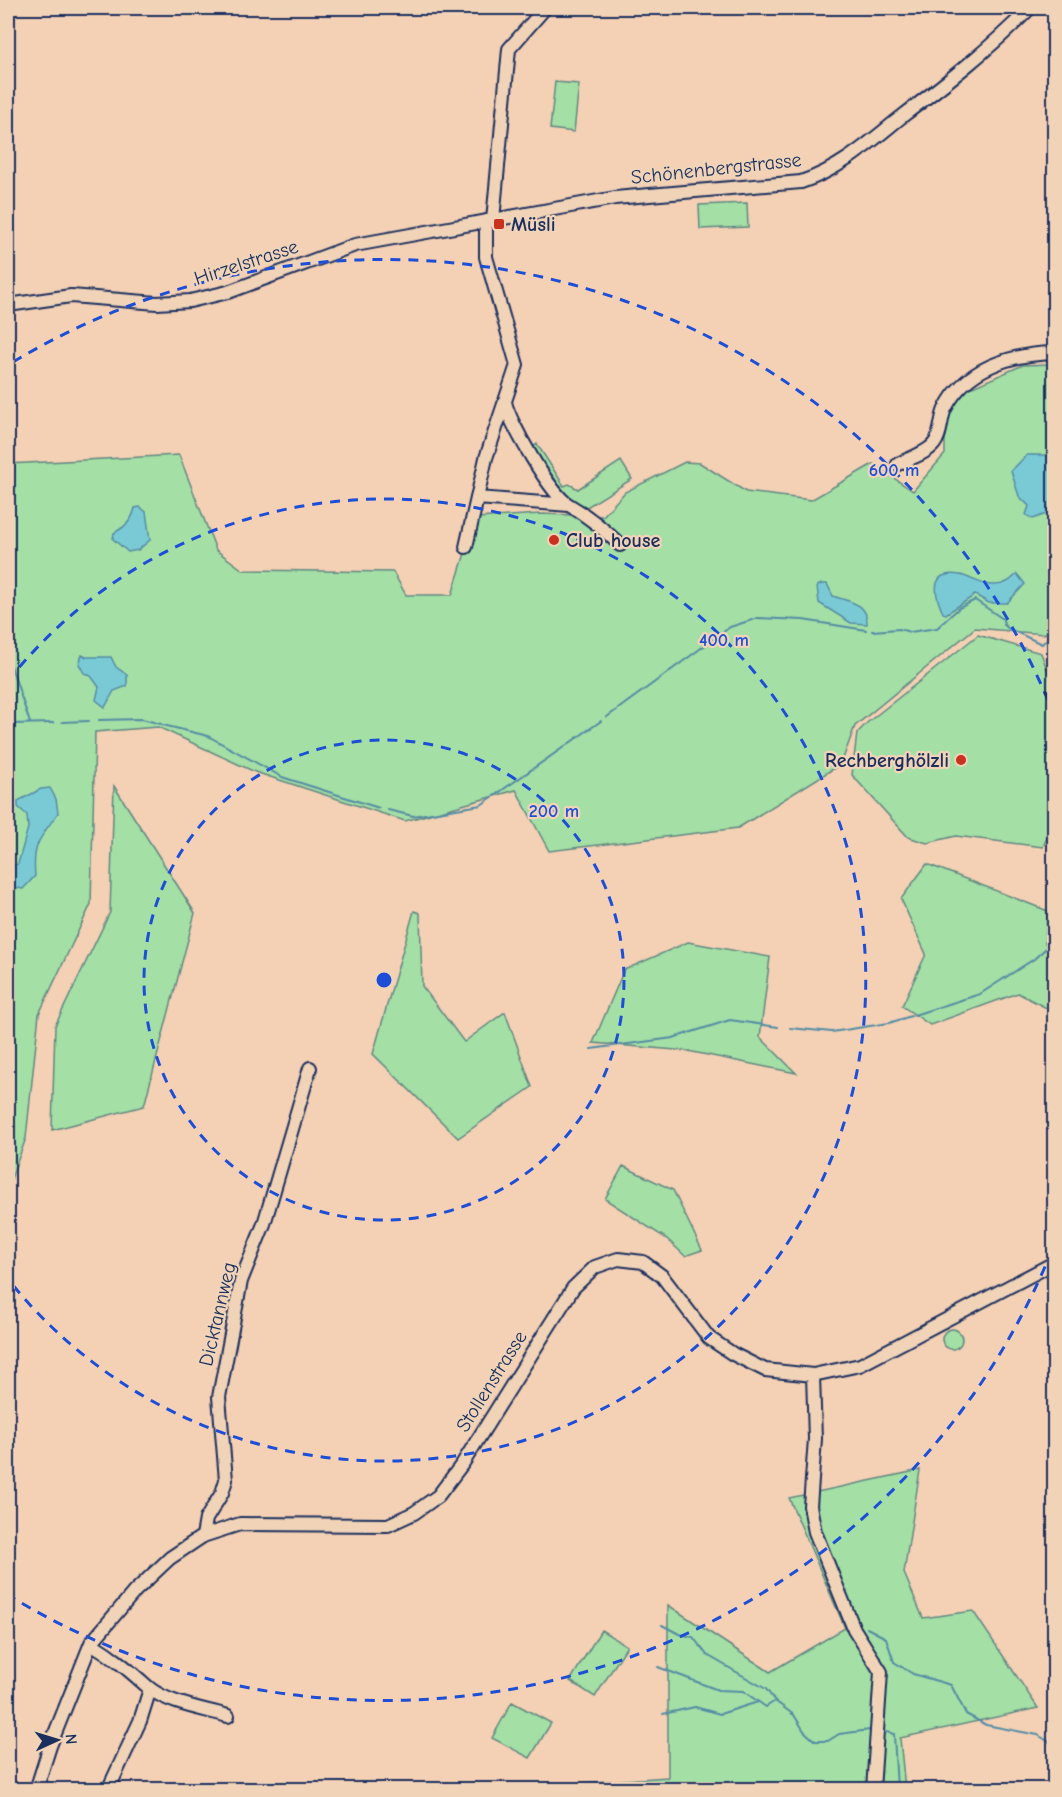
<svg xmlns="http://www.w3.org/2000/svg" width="1062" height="1797" font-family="'Comic Neue',sans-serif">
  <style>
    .green { fill: #a4dfa5; stroke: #608782; stroke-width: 1.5 }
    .water { fill: #7acad5; stroke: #548ca5; stroke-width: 1.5 }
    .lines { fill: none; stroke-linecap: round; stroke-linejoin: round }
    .stream { stroke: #548ca5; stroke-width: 2 }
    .minor-casing { stroke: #1b2f5e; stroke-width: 16 }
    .minor { stroke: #f1d4b8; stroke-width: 12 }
    .ring { fill: none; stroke: #1d4ed8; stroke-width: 3; stroke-dasharray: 10 8 }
    .poi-dot { fill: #c8321e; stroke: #f1d4b8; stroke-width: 2 }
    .labels { text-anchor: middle; stroke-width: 4.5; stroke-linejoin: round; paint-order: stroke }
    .street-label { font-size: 20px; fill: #1b2f5e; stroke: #f1d4b8 }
    .poi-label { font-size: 20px; font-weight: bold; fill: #1b2f5e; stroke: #f1d4b8; text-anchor: start }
    .centre { fill: #1d4ed8; stroke: #f1d4b8; stroke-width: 3 }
    .ring-label { font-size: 18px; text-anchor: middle; font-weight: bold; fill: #1d4ed8; stroke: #f1d4b8; stroke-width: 4.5; stroke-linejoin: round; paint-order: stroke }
  </style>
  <rect width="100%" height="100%" fill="#f4d1b4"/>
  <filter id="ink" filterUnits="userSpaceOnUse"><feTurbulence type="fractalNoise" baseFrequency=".0167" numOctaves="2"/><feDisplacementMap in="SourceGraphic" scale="12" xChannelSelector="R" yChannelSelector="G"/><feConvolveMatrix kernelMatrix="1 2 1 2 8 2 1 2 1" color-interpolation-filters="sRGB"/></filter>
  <g filter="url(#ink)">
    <!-- green -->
    <path class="green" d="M555 82 579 84 574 132 550 129Z
      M747 203 748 227 700 229 699 205Z
      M1054 364V627L1044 634 975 628 855 726 841 764 738 828 549 851 516 790 405 821 255 772 158 727 95 732 91 904 39 1014 26 1138 8 1187V464L179 455 216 550 243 570 393 572 406 595H452L476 518 540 514 603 516 625 492 685 462 700 463 746 492 811 500 873 464 913 491 945 454V416L968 389 1023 365Z
      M537 444 564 486 569 484 578 489 621 461 632 479 587 507C553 493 549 478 530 449Z
      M978 635 1041 653 1054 688V821L1043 847 956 836 927 843 908 837 852 775 857 733 868 722Z
      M114 786 195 913 144 1106 52 1130 55 1026 110 912Z
      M927 864 1048 911 1045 943 1054 946V1012L1018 993 930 1025 902 1006 926 954 901 899Z
      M414 911 420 913 422 986 464 1042 505 1012 532 1087 458 1138 373 1054Z
      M688 942 770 957 760 1037 796 1073 688 1051 593 1043 624 970Z
      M623 1166 673 1190 702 1250 685 1256 667 1239 605 1199Z
      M942 1339a10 10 0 1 1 20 0a10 10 0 1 1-20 0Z
      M920 1470 904 1573 923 1618 973 1611 1038 1708 900 1738 905 1789 545 1790 567 1784 668 1777V1605L770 1672 845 1628 789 1498Z
      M601 1630 627 1646 595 1697 570 1681Z
      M512 1702 551 1723 530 1758 492 1738Z"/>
    <!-- water -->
    <path class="water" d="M1027 455H1054V499L1051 501 1049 513 1033 519 1026 515 1029 506 1019 496 1011 471Z
      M140 507 146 512 150 540 138 550 128 552 113 539 114 533C125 527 132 521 135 508Z
      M1017 574 1025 584 1007 603H989L975 595 946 614 943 613C935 596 928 569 960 575 970 577 980 585 992 585 1003 586 1010 581 1017 574Z
      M822 584H827L833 596C850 602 868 603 867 624L851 623 819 603 817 586Z
      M82 655 86 657H111L116 667 127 675V686L114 691 105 707 96 700 99 687 91 676 84 673 79 664Z
      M50 788 56 799 58 813C40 838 32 844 35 876L23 889 12 887 8 880 12 866 18 864 28 828 27 815 18 807V801L41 789Z"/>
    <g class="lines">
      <!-- stream -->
      <path class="stream" d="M872 631 899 629 910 632 937 628 959 608 975 600 1003 619 1004 625 1009 629 1042 644 1054 632
        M8 657 30 723
        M607 717 730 627 758 618 803 620 866 630
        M99 720 142 719 161 724
        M62 722 89 721
        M163 725 208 736 282 777 379 808
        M8 729 11 724 53 723
        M388 810 413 816 481 805 601 721
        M790 1028 832 1032 889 1023 980 994 1034 959 1054 941
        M591 1049 673 1038 730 1020 778 1027
        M662 1625 679 1634 693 1637 707 1655 766 1689 774 1700
        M867 1628 886 1638 894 1662 913 1674 951 1685 966 1714 986 1725 1038 1735 1054 1745
        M658 1667 718 1690 743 1691 766 1707 775 1701 794 1715 804 1731 815 1741H828L839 1734 870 1730
        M663 1714 695 1707 720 1714 758 1702
        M886 1732 894 1734 897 1790"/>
      <defs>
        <path id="minor" d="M493 220 509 49 545 8
          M8 305 71 296 157 303 190 301 228 292 355 245 615 198 801 182C839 170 869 143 900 118 946 83 990 49 1030 8
          M505 402C509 422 551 495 569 505 588 516 604 529 620 545
          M898 464C908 459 927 453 934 444 942 434 940 420 945 409 965 368 1011 354 1054 353
          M477 498 569 505
          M466 547 486 458 517 365 486 257V221
          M813 1375 815 1439 810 1506 815 1532 854 1629 881 1672 873 1790
          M203 1536 206 1519 222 1493 226 1480 219 1397 241 1281 264 1224 310 1068
          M91 1643C114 1657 130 1671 149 1688 169 1704 204 1709 228 1716
          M36 1790 50 1746 91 1643 135 1591 170 1558 203 1536 240 1524 388 1525 414 1513 438 1496 463 1463 573 1288 595 1267 618 1259 643 1262 662 1276 709 1338 733 1354 765 1370 813 1375 860 1365 1054 1263
          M108 1790 140 1721 150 1689"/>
      </defs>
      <!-- minor casing -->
      <use href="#minor" class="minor-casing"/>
      <!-- minor -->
      <use href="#minor" class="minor"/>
    </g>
  </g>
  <!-- distance rings -->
  <g class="ring">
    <circle cx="384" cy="980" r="240"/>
    <path d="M8 681A481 481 0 1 1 8 1279"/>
    <path d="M1052 1250A721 721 0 0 1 13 1598M13 362A721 721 0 0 1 1052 710"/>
  </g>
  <!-- markers -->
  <g class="poi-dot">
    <rect x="493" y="218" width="12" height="12" rx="3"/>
    <circle cx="554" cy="540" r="6"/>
    <circle cx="961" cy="760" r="6"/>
  </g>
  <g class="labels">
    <!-- street labels -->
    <g class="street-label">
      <text transform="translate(716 168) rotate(-6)" y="7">Schönenbergstrasse</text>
      <text transform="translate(246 262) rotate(-18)" y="7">Hirzelstrasse</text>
      <text transform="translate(217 1314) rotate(-77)" y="7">Dicktannweg</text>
      <text transform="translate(491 1381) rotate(-58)" y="7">Stollenstrasse</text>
    </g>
    <!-- poi labels -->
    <g class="poi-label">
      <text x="511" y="231">Müsli</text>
      <text x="566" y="547">Club house</text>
      <text x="949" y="767" text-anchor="end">Rechberghölzli</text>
    </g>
  </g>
  <circle cx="384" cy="980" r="9" class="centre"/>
  <g class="ring-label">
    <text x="894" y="476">600 m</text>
    <text x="724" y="646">400 m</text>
    <text x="554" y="817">200 m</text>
  </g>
  <!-- margin -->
  <rect width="1062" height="1797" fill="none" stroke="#f1d4b8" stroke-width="30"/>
  <rect x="15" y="15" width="1032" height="1767" fill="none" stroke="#1b2f5e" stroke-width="2" filter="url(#ink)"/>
  <!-- north arrow -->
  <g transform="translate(57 1740) rotate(86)" stroke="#f1d4b8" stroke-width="4.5" paint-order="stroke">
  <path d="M0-4.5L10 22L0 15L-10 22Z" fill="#1b2f5e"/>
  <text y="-9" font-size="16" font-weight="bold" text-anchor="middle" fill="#1b2f5e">N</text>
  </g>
</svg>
